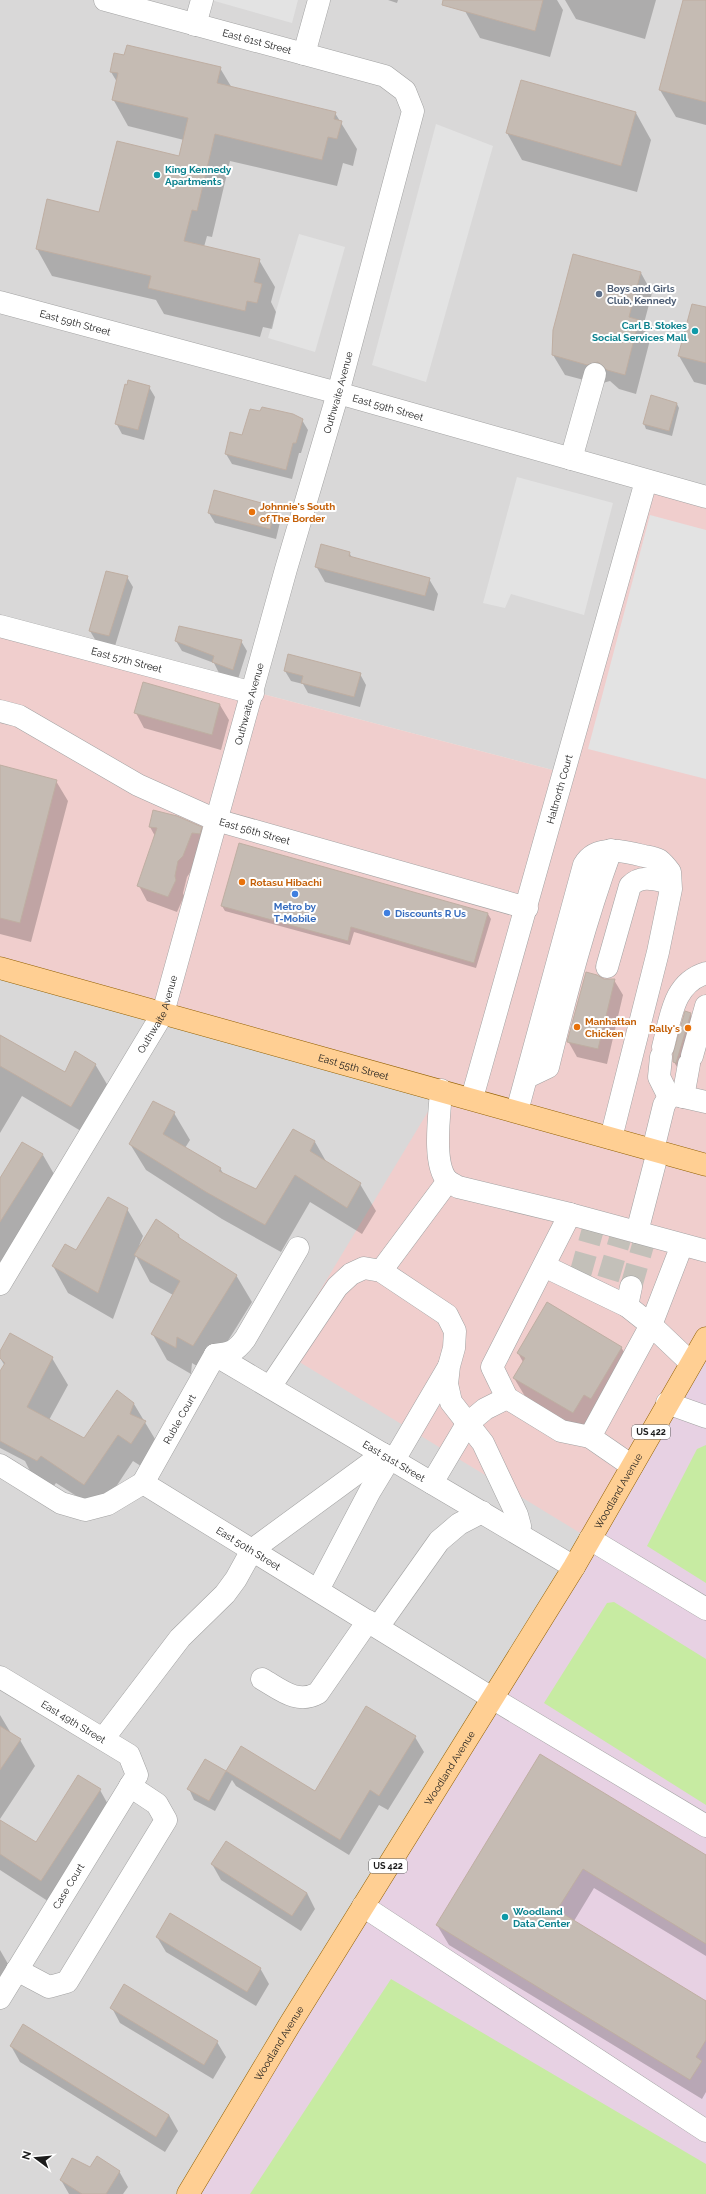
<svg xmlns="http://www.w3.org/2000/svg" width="706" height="2194" font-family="Raleway,sans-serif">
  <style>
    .residential { fill: #d9d8d8 }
    .commercial { fill: #f0cecd }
    .industrial { fill: #e7d1e3 }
    .grass { fill: #c7eba2 }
    .parking { fill: #e3e3e3 }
    .shadow { fill: #0003 }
    .building { fill: #c5bbb3; stroke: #bfaea2 }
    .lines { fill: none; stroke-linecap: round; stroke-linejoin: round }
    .minor-tunnel { stroke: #c3c0b9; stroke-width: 22; stroke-dasharray: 22 11; stroke-linecap: butt }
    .minor-casing { stroke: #a2a2a2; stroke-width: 23 }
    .major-casing { stroke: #926000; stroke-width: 23 }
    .minor { stroke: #fff; stroke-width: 22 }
    .major { stroke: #ffcf93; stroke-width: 22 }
    .culture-dot { fill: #0f9aa8; stroke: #fff; stroke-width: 1.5 }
    .service-dot { fill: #5c6f8a; stroke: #fff; stroke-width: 1.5 }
    .food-dot { fill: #e8710a; stroke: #fff; stroke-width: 1.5 }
    .shop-dot { fill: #3f7fe0; stroke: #fff; stroke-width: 1.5 }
    .labels { text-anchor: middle; stroke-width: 4; stroke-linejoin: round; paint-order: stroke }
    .shield { fill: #fff; stroke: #5f5f5f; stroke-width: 1 }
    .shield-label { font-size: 9px; font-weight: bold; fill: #1b1b1b }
    .street-label { font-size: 10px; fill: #1b1b1b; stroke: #fff }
    .culture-label { font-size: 10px; font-weight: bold; fill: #0d838f; stroke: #fff; text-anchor: start }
    .service-label { font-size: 10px; font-weight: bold; fill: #4e5e75; stroke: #fff; text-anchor: start }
    .food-label { font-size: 10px; font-weight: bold; fill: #c56008; stroke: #fff; text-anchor: start }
    .shop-label { font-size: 10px; font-weight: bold; fill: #366cbe; stroke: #fff }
  </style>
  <rect width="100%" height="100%" fill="#ede9e0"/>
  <!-- residential -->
  <path class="residential" d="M0 0H706V497L564 773 0 625Z
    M0 968 441 1090 590 1539 188 2194H0Z"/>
  <!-- commercial -->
  <path class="commercial" d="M646 481 706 497V1338L590 1539 283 1352 441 1090 0 968V625L564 773Z"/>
  <!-- industrial -->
  <path class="industrial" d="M706 1338V2194H188Z"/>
  <!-- grass -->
  <path class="grass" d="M706 1445V1583L647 1546 697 1449Z
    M614 1602 706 1659V1805L544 1703 607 1603Z
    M391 1979 706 2164V2194H250Z"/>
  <!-- parking -->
  <path class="parking" d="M211 0H298L292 23Z
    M436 124 493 146 426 382 372 365Z
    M299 234 345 247 315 352 268 338Z
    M517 477 613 503 584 615 511 594 505 608 483 603Z
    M650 515 706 530V779L588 749Z"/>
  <!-- shadow -->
  <path class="shadow" d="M388 0H398L397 3Z
    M468 0H557L563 10 550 57 480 38 465 11Z
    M565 0H656L645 39 576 19Z
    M684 0H706V125L676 117 660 90Z
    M220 68 232 88 335 113 357 149 353 166 343 163 337 186 230 161 212 237 207 236 204 247 259 260 275 287 271 302 276 312 272 329 263 327 260 337 164 314 156 300 52 276 37 249 100 213 180 157 184 140 128 126 113 99 117 82 111 72Z
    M636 113 651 140 637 192 522 160 507 133Z
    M641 273 652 293 643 327 650 340 636 394 619 389 610 381 599 384 565 375 553 355Z
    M706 308V385L694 382 679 356Z
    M149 387 155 397 144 440 122 434 116 423Z
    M677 404 679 408 672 436 646 429 644 424Z
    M302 420 308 430 301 453H299L292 479 232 464 226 454Z
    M275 508 281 518 276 539 215 523 209 513Z
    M349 552 352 558 429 579 438 594 434 611 325 582 316 566Z
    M127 577 133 587 115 646 96 641 90 631Z
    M176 641H241L247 651 238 679 219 673 214 663 182 651Z
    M285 671 360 674 366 685 360 707 308 693 303 684 291 681Z
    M220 705 229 720 221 750 144 728 136 713Z
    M0 771 56 781 68 801 31 942 0 934Z
    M150 827 201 828 210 843 187 877 183 893 184 896 177 912 147 901 139 886 155 836Z
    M222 906 488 914 491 919 476 968 354 932 350 945 225 911Z
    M604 980H614L623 995 607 1064 577 1057 568 1041Z
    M690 1014 696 1024 680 1072 674 1062Z
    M0 1036 66 1073 95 1064 111 1091 86 1134 22 1096 0 1133Z
    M174 1113 190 1140 185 1148 220 1168 224 1175 256 1190 294 1130 315 1142 327 1163 360 1184 376 1211 362 1234 310 1202 281 1252 222 1219 146 1170 130 1144Z
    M43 1155 58 1181 5 1264 0 1261V1180Z
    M127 1209 143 1236 139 1246 157 1220 179 1236 181 1240 236 1275 252 1302 208 1373 192 1363 191 1374 167 1360 152 1333 173 1295 150 1282 136 1256 113 1319 68 1293 53 1266 76 1251Z
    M621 1347 633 1367 584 1432 526 1398 514 1378 523 1362 518 1353Z
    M0 1353 52 1358 68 1385 49 1420 85 1440 134 1404 161 1449 147 1470 133 1461 100 1511 56 1483 53 1487 33 1477 25 1461 0 1448V1373L5 1366 0 1358Z
    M0 1715 12 1735 20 1740 35 1766 0 1819Z
    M415 1737 424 1752 388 1810 379 1805 349 1855 236 1786 232 1780 215 1811 194 1800 189 1789 205 1760 226 1772 241 1748 315 1792Z
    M540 1755 706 1856V1956L594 1888 574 1921 706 2002V2092L702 2099 449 1945 437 1925Z
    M100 1790 115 1817 57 1907 0 1870V1822L36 1843Z
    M212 1864 307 1893 315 1909 301 1931 221 1880Z
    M157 1937 260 1968 269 1984 256 2006 166 1952Z
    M0 1950 15 1976 0 2001Z
    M112 2008 217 2042 226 2057 213 2079 120 2023Z
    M11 2046 169 2115 178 2131 165 2152 20 2062Z
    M91 2169 119 2171 128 2187 123 2194H69L61 2180Z"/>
  <!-- building -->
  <path class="building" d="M443 0H543L535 31 442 5Z
    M683 0H706V102L659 90Z
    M127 45 221 67 217 83 336 112 334 119 342 121 337 139 328 137 322 160 215 134 197 211 192 210 184 241 260 259 254 282 262 284 257 303 247 301 245 311 148 288 151 276 36 249 47 199 99 212 117 141 179 156 188 118 112 100 118 73 110 72 114 53 124 55Z
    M521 80 636 112 621 166 506 133Z
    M573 254 641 272 629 317 639 320 625 375 607 370 598 362 587 365 552 355 553 330Z
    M692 304 706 307V363L678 356Z
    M128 380 150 386 138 430 115 424 125 384 127 385Z
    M651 395 677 403 669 431 643 424Z
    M262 407 293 414 303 419 296 443H293L286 470 225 454 230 432 242 435 250 409 260 411Z
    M214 490 276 507 270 529 208 513Z
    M321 544 350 552 349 556 430 578 425 596 315 567Z
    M106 571 128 576 109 636 89 631Z
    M179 626 242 640 233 670 212 662 214 656 175 641Z
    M288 654 361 673 354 697 301 683 303 676 284 671Z
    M143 682 220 704 212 735 134 713Z
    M0 765 57 780 20 923 0 918Z
    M153 810 177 816 202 827 200 834 192 833 183 856 178 861 175 876 176 880 168 897 137 886 157 828 149 827Z
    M239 843 488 913 474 963 351 927 348 941 221 906Z
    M586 972 597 975 604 979H615L598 1049 567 1042Z
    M685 1011 691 1013 676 1063 673 1062V1054Z
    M0 1035 65 1072 75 1051 96 1064 71 1107 0 1066Z
    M153 1101 175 1112 163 1134 221 1168 219 1171 256 1189 293 1129 315 1141 310 1151 361 1183 347 1208 295 1175 265 1225 206 1192 129 1144Z
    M22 1142 43 1154 0 1222V1178Z
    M108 1197 128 1208 98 1293 52 1266 65 1244 76 1250Z
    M156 1219 179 1235 178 1237 237 1275 193 1346 177 1337 176 1348 151 1334 180 1281 134 1255Z
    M547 1302 622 1347 591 1399 584 1395 573 1413 513 1378 525 1358 517 1353Z
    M10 1333 53 1357 27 1407 84 1438 117 1390 134 1403 130 1414 146 1421 131 1444 118 1435 84 1485 41 1456 37 1461 0 1441V1371L5 1363 0 1358V1351Z
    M366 1706 416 1736 379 1796 370 1790 340 1840 226 1771 241 1746 315 1791Z
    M0 1726 21 1739 0 1770Z
    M540 1754 706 1855V1944L583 1869 557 1910 706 2001V2040L696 2057 702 2061 690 2080 436 1925Z
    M205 1759 226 1771 209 1801 187 1789Z
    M78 1775 101 1789 41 1881 0 1854V1820L36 1842Z
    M226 1841 307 1893 292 1916 211 1864Z
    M170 1913 261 1968 247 1992 156 1937Z
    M124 1984 218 2041 204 2065 110 2008Z
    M23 2024 169 2115 156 2137 10 2046Z
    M97 2156 120 2171 106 2194H82L60 2180 72 2158 90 2167Z"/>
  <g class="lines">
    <!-- minor-tunnel -->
    <path class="minor-tunnel" d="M580 1275 593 1229
      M608 1279 620 1239
      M631 1287 643 1245"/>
    <defs>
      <g id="minor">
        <path d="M195 25 202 0"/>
        <path d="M304 54 319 0"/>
        <path id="s1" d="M0 302 338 393 706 497"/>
        <path d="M571 459 595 374"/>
        <path id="s2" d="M0 626 253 693"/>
        <path id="s3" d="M0 711 19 716 138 785 216 820 527 908"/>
        <path d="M607 967 630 886C642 874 656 880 670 883"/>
        <path d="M663 1047C671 1017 673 983 706 973"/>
        <path d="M692 1056 706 1006"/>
        <path d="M661 1057 659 1077 669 1097"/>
        <path d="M527 1077 548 1067C566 994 585 921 611 850"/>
        <path d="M441 1090C440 1112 432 1163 447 1180 450 1183 455 1185 458 1187L570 1214"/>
        <path d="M683 1097 689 1064"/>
        <path id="s4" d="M472 1098 646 481"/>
        <path d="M517 1111 584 865C596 844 625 851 644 856 649 857 655 858 659 860 663 863 667 868 670 872L671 889 658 952 611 1138"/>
        <path d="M653 1150 664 1105 669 1097 675 1095 706 1102"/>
        <path d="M637 1232 658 1151"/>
        <path d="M544 1266 627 1306 651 1325 682 1245"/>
        <path d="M381 1271 448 1181"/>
        <path id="s5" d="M0 1284 163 1013 286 569 338 393 413 111 405 91 385 76 105 0"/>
        <path d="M627 1306 631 1287"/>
        <path id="s6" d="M215 1355 574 1567"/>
        <path d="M215 1355C231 1353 235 1352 245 1339L298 1248"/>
        <path d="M270 1387 337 1287 351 1274 364 1268 381 1271 447 1315 455 1331 454 1348 449 1366 447 1384 451 1402 483 1443 517 1515 520 1526 519 1534"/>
        <path d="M667 1403 706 1417"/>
        <path d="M590 1437 651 1325 691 1363"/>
        <path d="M394 1460 448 1368"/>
        <path id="s7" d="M0 1465 61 1503 85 1510 108 1504 143 1483 215 1355"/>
        <path d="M632 1466 590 1437 561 1431 507 1398 492 1367 570 1214 706 1251"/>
        <path id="s8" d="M143 1483 492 1698 706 1826"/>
        <path d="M432 1483 467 1424 485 1409 507 1398"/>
        <path d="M590 1539 706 1609"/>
        <path d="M318 1590 370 1491 390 1458"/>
        <path d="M378 1627 439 1541 459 1524 482 1512"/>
        <path id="s9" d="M0 1677 129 1755 137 1775 0 1998"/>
        <path d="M262 1679C280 1689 297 1705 318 1693L368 1621"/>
        <path d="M103 1739 180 1638 225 1594 236 1579 252 1550 383 1454"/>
        <path d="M363 1906 706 2131"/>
        <path d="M17 1970 49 1987 67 1982 166 1820 157 1804 130 1786"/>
      </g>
      <g id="major">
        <path id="s10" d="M0 968 706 1165"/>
        <path id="s11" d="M188 2194 290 2024 574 1567 706 1338"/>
      </g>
    </defs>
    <!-- minor casing -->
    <use href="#minor" class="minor-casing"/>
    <!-- major casing -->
    <use href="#major" class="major-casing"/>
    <!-- minor -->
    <use href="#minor" class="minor"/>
    <!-- major -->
    <use href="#major" class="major"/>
  </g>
  <!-- markers -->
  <g class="culture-dot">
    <circle cx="157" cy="175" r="4"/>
    <circle cx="695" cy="331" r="4"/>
    <circle cx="505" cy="1917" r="4"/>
  </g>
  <circle class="service-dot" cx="599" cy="294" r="4"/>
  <g class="food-dot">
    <circle cx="252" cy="512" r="4"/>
    <circle cx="242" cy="882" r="4"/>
    <circle cx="577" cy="1027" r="4"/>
    <circle cx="688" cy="1028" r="4"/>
  </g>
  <g class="shop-dot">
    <circle cx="295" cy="894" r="4"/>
    <circle cx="387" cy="913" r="4"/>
  </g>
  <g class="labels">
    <!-- shield labels -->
    <g class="shield">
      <rect x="632" y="1425" width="38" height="14" rx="3"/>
      <rect x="369" y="1859" width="38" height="14" rx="3"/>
    </g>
    <g class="shield-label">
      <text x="651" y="1435">US 422</text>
      <text x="388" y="1869">US 422</text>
    </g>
    <!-- street labels -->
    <g class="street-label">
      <text transform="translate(257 41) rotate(15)" y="4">East 61st Street</text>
      <text dy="4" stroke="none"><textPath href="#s1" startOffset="78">East 59th Street</textPath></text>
      <text dy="4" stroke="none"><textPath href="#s5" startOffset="961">Outhwaite Avenue</textPath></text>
      <text dy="4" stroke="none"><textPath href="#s1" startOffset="402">East 59th Street</textPath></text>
      <text dy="4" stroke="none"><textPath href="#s2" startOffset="131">East 57th Street</textPath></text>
      <text dy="4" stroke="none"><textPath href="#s5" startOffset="637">Outhwaite Avenue</textPath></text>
      <text dy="4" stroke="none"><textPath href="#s4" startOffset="321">Haltnorth Court</textPath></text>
      <text dy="4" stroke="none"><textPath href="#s3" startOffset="283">East 56th Street</textPath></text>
      <text dy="4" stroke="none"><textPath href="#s5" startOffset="313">Outhwaite Avenue</textPath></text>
      <text dy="4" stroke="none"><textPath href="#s10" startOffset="367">East 55th Street</textPath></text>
      <text dy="4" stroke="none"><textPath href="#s7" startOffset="235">Ruble Court</textPath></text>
      <text dy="4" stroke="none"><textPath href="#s6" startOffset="208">East 51st Street</textPath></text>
      <text dy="4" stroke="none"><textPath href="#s11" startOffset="824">Woodland Avenue</textPath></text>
      <text dy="4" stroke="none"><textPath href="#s8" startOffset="124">East 50th Street</textPath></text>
      <text dy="4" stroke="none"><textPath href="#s9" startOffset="86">East 49th Street</textPath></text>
      <text dy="4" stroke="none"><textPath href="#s11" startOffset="500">Woodland Avenue</textPath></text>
      <text transform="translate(68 1886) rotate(-59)" y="4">Case Court</text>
      <text dy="4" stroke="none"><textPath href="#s11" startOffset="176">Woodland Avenue</textPath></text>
    </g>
    <!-- culture labels -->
    <g class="culture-label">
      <text x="165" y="173">King Kennedy<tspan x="165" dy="12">Apartments</tspan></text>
      <text x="687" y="329" text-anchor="end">Carl B. Stokes<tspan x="687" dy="12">Social Services Mall</tspan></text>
      <text x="513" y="1915">Woodland<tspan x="513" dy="12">Data Center</tspan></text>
    </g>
    <!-- service labels -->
    <g class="service-label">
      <text x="607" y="292">Boys and Girls<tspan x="607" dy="12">Club, Kennedy</tspan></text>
    </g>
    <!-- food labels -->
    <g class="food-label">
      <text x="260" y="510">Johnnie's South<tspan x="260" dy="12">of The Border</tspan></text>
      <text x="250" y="886">Rotasu Hibachi</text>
      <text x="585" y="1025">Manhattan<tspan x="585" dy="12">Chicken</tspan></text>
      <text x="680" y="1032" text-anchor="end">Rally's</text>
    </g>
    <!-- shop labels -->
    <g class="shop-label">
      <text x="295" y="910">Metro by<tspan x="295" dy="12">T-Mobile</tspan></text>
      <text x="395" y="917" text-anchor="start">Discounts R Us</text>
    </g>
  </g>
  <!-- north arrow -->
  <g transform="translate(36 2158) rotate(286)" stroke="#ffffff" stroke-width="3" paint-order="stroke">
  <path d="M0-3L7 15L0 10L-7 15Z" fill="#1b1b1b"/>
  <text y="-6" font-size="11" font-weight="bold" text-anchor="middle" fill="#1b1b1b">N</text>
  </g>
</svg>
